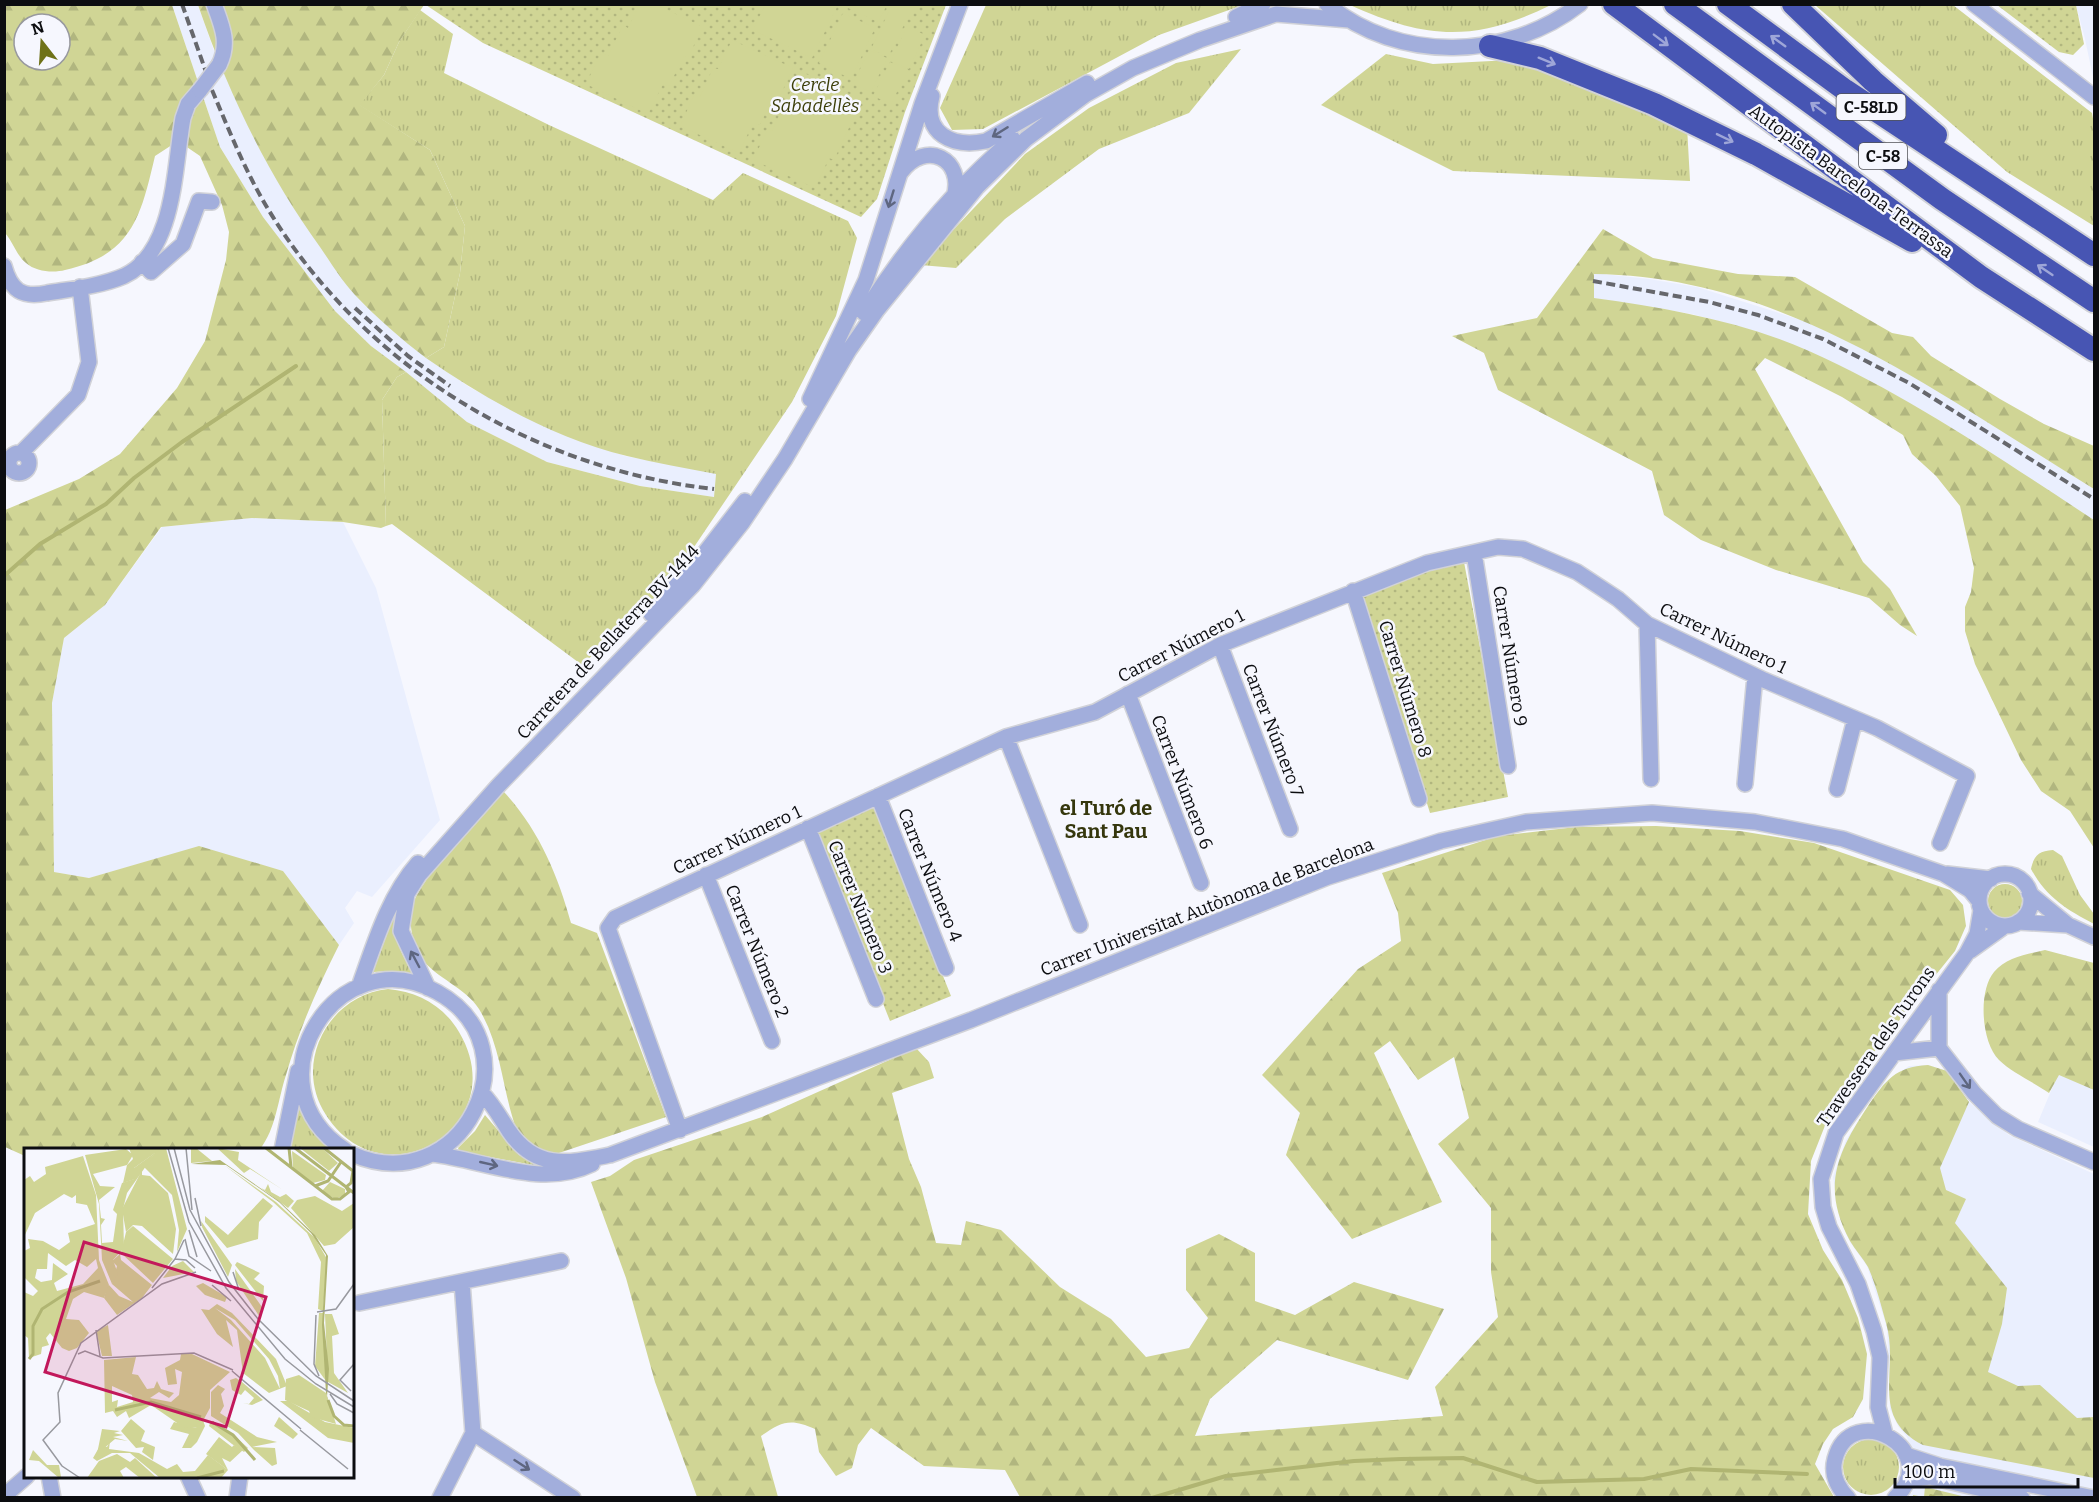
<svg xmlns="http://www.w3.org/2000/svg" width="2099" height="1502" font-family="Bitter,serif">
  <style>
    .built { fill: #eaeffe }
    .grass { fill: url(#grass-tufts) }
    .forest { fill: url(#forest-firs); fill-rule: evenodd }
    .park { fill: url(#park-dots) }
    .pitch { fill: #d0d595 }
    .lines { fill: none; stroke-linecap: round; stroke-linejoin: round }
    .stream { stroke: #b0b572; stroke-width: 4 }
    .minor-casing { stroke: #d1d2d8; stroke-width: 18 }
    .highway-casing { stroke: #d1d2d8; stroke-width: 26 }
    .minor { stroke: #a2aedc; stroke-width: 15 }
    .highway { stroke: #4755b3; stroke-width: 22 }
    .rail { stroke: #66676c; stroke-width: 4; stroke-dasharray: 9 4.5; stroke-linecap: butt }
    .minor-bridge-casing { stroke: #d1d2d8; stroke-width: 18; stroke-linecap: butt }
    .minor-bridge { stroke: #a2aedc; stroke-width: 15 }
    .oneway { stroke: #9ea6d8 }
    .oneway2 { stroke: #5e6680 }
    .labels { text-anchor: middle; stroke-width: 5; stroke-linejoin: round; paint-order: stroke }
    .shield { fill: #f6f7fe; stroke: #525357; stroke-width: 1.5 }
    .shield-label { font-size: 16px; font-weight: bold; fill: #0c0d10 }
    .park-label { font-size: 18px; font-style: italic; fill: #3c3e09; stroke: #f6f7fe }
    .street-label { font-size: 18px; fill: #0c0d10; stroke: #f6f7fe }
    .neighbourhood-label { font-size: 20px; font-weight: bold; fill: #35370d; stroke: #f6f7fe }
    .inset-river { fill: none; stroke: #b0b572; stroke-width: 3 }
    .inset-road { fill: none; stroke: #98999f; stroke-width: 1.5 }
    .view { fill: #c2185b; fill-opacity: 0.15; stroke: #c2185b; stroke-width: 3 }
    .inset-edge { fill: none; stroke: #0c0d10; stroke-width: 3 }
  </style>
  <defs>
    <pattern id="grass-tufts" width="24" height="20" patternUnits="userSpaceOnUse" patternTransform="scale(1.5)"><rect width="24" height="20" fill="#d0d595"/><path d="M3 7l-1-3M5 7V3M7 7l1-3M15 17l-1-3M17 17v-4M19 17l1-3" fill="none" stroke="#b1b67f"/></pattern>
    <pattern id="forest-firs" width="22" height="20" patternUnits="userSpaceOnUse" patternTransform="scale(1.5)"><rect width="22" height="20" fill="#d0d595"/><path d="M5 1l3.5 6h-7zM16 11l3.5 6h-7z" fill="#b1b67f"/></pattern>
    <pattern id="park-dots" width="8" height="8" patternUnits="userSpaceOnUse" patternTransform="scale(1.5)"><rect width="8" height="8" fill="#d0d595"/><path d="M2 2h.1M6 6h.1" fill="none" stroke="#b1b67f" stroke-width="1.8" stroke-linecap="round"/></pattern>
  </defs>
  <rect width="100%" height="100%" fill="#f6f7fe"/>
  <!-- built -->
  <path class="built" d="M172 5H198L214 51 402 339 469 387 559 433 625 456 716 473 714 497 640 486 547 462 467 422 371 346 335 311 263 217 220 147Z
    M2076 5H2094V82L2085 39Z
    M1594 273 1649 279 1697 287 1801 320 1847 339 1924 381 2094 489V520L1937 419 1876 384 1808 351 1755 331 1692 314 1594 298Z
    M252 518 343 522 376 588 440 820 372 897 357 891 345 908 354 923 339 945 283 871 199 847 89 878 54 872 52 703 64 638 105 605 162 527Z
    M1928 1065 1947 1071 1969 1102 2009 1135 2094 1174V1497H1905L1912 1493 1913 1465 1907 1437 1898 1426 1890 1409 1887 1327 1867 1266 1850 1242 1840 1218 1833 1177 1846 1140 1883 1084 1909 1066Z
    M2058 1074 2094 1090V1147L2038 1122Z"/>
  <!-- grass -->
  <path class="grass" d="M986 5V4L1243 5 1159 35 983 129 952 130 940 108Z
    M1350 5H1551C1475 42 1427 40 1350 5Z
    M1815 5H1953L2092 113 2094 124V226L2007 172Z
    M420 10 453 34 444 73 549 125 713 200 743 173 848 221 857 238 836 316 792 402 669 584 582 665 392 524 386 526 382 400 397 377 406 372 467 422 547 462 640 486 714 497 716 474C686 468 656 463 627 456 554 438 487 400 426 358L444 347 460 273 465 226 430 150 359 105 384 75 399 42Z
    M1241 49 1189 113 1099 149 1005 219 956 268 920 265 1025 154 1089 108 1176 63Z
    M1386 54 1433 64 1511 60 1687 126 1690 181 1453 171 1321 105Z
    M2053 850 2062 856 2080 895 2094 914V924C2067 910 2046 897 2031 869 2034 855 2039 851 2053 850Z
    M1988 901a17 17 0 1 1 34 0a17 17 0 1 1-34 0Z
    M397 907C392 934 399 953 415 975L390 971 373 972Z
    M388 989C418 992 443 1005 459 1032 515 1126 384 1205 326 1115 292 1063 329 995 388 989Z
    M297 1095 314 1130 331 1149 288 1150Z
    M485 1115 519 1155 548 1168 459 1151 458 1148 475 1131Z
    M1843 1467a28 28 0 1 1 56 0a28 28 0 1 1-56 0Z"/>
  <!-- forest -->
  <path class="forest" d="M5 5H172L220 147 263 217 335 311 371 346 406 372 397 377 382 400 386 526 381 528 343 522 252 518 161 527 105 605 64 638 52 703 54 872 89 878 199 846 283 871 339 945C318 987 299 1029 286 1075 278 1099 276 1129 260 1149L26 1150 25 1156 5 1147V510L79 479 120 454 177 388 205 341 226 260 229 232 222 205 200 156 178 141 155 156C141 215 133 255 65 270 54 273 36 272 26 263 17 256 13 242 5 233ZM24 24H60V60H24Z
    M198 5H424L399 42 384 75 360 105 430 150 465 226 460 273 444 347 426 358C401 339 377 318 355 295 342 281 331 263 320 247 266 172 228 92 198 5Z
    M1603 229 1653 258 1738 274 1795 277 1892 333 1913 337 1931 356 2000 399 2044 424 2094 446V489C1938 394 1786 276 1594 274V298C1667 308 1741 321 1809 351 1910 396 2002 460 2094 520V848L2070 811 2041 791 2021 760 1975 664 1965 631V607L1971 592 1974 568 1960 506 1936 476 1912 454 1903 435 1842 397 1765 358 1755 369 1863 562 1890 589 1917 636 1900 625 1869 598 1776 570 1701 540 1664 515 1652 471 1498 390 1484 353 1452 336 1537 318Z
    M503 791C538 828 558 875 571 923L597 933 666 1117 556 1154C538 1150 529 1145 517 1131 502 1091 502 1047 479 1009 465 987 437 979 421 958 413 949 409 922 411 910 417 881 481 814 503 791Z
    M1656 826 1740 831 1814 843 1950 890 1963 905 1966 926 1955 951 1877 1048 1828 1118 1811 1161 1808 1214 1823 1250 1842 1280 1858 1318 1867 1354 1863 1399 1853 1417 1833 1429 1823 1444 1815 1464 1834 1497H1020L1005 1470 924 1466 871 1428 858 1445 852 1468 836 1476 819 1452 815 1429C791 1418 782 1421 761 1436L778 1497H697L655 1382 626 1278 591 1182 610 1176 634 1160 762 1117 916 1048 929 1062 934 1078 892 1093 909 1159 921 1187 936 1243 961 1245 966 1221 1001 1230 1060 1287 1111 1319 1146 1357 1189 1348 1208 1318 1186 1290V1249L1219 1234 1255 1253V1301L1295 1315 1354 1282 1444 1309 1408 1380 1277 1340 1210 1399 1195 1436 1443 1416 1435 1387 1498 1317 1491 1272V1208L1438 1144 1469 1118 1454 1057 1418 1080 1390 1041 1374 1053 1442 1202 1352 1239 1286 1155 1300 1113 1262 1075 1358 969 1401 941 1398 913 1382 873 1498 836 1576 827Z
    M2045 950 2094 963V1090L2059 1075 2049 1093C2035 1083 2011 1072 1999 1060 1981 1042 1978 991 1994 972 2006 957 2028 954 2045 950Z
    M1928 1065 1947 1071 1969 1102 1940 1168 1946 1190 1966 1199 1955 1223 2007 1288 2002 1324 1988 1372 2018 1386 2040 1385 2077 1418 2094 1417V1478L1923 1445C1868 1417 1900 1370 1886 1323 1881 1305 1876 1285 1868 1267 1863 1258 1855 1250 1850 1241 1821 1187 1837 1153 1868 1106 1886 1080 1895 1067 1928 1065Z
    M1925 1487 1966 1497H1913V1495L1924 1497Z"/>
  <!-- park -->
  <path class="park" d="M426 5H946L905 112 877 199 861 217 483 43Z
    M1997 5H2076L2084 44 2073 55 2059 52Z
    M1464 562 1508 797 1430 813 1362 595 1422 573Z
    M874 804 951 996 890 1021 815 832Z"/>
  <!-- pitch -->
  <path class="pitch" d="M639 5H657L703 27 688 57 684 56 669 86 663 84 648 114 586 84 601 53 608 56 623 25 628 28Z
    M765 5V4L838 5 812 58 753 30Z
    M881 5 886 7 878 22 846 7Z
    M892 5H914L888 57 871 49Z
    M843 13 875 28 851 79 819 63Z
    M907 26 925 35 909 69 891 61Z
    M732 40 793 68 779 98 773 96 760 125 753 123 739 153 680 126 694 95 700 97 713 68 718 69Z
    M869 50 887 58 871 92 853 84Z
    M890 62 908 70 891 104 873 96Z
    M800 71 862 100 834 160 829 158 815 188 753 160 768 129 772 131Z"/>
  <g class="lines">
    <!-- stream -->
    <path class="stream" d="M4 576 40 544 106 504 134 478 182 442 296 366
      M1931 1496 1936 1498
      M1152 1498 1226 1476 1354 1461 1401 1459 1463 1458 1537 1482 1644 1479 1691 1469 1807 1474"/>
    <defs>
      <path id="minor" d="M214 4C222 26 230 43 219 65
        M1327 4C1399 64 1508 60 1580 4
        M1974 4 2094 97
        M1236 17 1263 4
        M932 96C922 134 953 148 986 141L1087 83
        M901 172C926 139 965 159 954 197
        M142 262 151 272 183 244 199 201 212 202
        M4 266C11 291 22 298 47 293 71 289 101 286 124 276 176 252 174 165 183 118L188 104 200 90
        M864 313C906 247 954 189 1013 139
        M810 399 866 280 922 104 960 4
        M9 463a10 10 0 1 1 20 0a10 10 0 1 1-20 0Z
        M21 453 78 395 89 362 80 287
        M1474 553 1508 766
        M1353 591 1419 799
        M651 614 700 559 745 501
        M1647 624 1651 779
        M1220 645 1290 829
        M1128 694 1201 883
        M1006 737 1080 925
        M1745 784 1755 676
        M1837 789 1855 719
        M878 796 946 968
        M808 828 876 999
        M1947 874 1991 879
        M1979 900a26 26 0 1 1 52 0a26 26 0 1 1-52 0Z
        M706 875 772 1041
        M2029 893 2068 925 2094 937
        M2018 922 2068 925
        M1970 951 2005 926
        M359 987C374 945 388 897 418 863
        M428 988 401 931 407 894 419 875 498 786 693 585 742 523 785 459 849 350 877 310 977 187 1026 139 1085 95 1133 68 1200 40 1276 14 1349 20
        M1939 990V1048L1974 1093 1997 1116 2018 1129 2094 1162
        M1894 1053 1939 1048
        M482 1093C493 1104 501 1119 509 1131 536 1171 569 1163 610 1155L971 1020 1328 877 1441 841 1526 822 1652 813 1755 822 1843 839 1944 874 1970 890 1979 901
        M680 1130 608 928 615 918 1006 737 1095 712 1220 645 1427 563 1498 547 1523 549 1577 572 1618 599 1647 624 1764 680 1877 728 1967 776 1940 843
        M282 1150 298 1071
        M345 1150C245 1085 336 936 437 992 539 1048 461 1202 352 1154
        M432 1154C485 1160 541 1189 592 1164
        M462 1282 473 1433
        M359 1303 561 1261
        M473 1433 573 1498
        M1885 1434 1878 1407 1880 1357 1874 1331 1858 1284 1829 1227 1823 1207 1821 1179 1836 1133 1967 953 1977 934 1981 910
        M1906 1455 1940 1466 2094 1498
        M49 1476 53 1498
        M188 1476 198 1498
        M1907 1480 1930 1477 2022 1498
        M4 1496 27 1476
        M237 1498 240 1476
        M440 1498 473 1433
        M1848 1498C1837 1487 1831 1474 1835 1459 1851 1398 1945 1450 1895 1498"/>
      <path id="highway" d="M1614 4 1981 277 2094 350
        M1675 4 1942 199 2094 301
        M1728 4 1845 90 2094 255
        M1793 4 1873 81 1936 135
        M1490 46 1540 58 1654 104 1756 154 1912 241"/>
    </defs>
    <!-- minor casing -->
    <use href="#minor" class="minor-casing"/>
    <!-- highway casing -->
    <use href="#highway" class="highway-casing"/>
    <!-- minor -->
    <use href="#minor" class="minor"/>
    <!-- highway -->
    <use href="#highway" class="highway"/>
    <!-- rail -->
    <path class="rail" d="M182 4 206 72
      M212 90C229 130 245 171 268 209 363 366 532 469 714 489
      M1593 281 1709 302 1758 315 1823 339 1909 383 2094 499
      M355 308 408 356 450 386"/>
    <defs>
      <path id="minor-bridge" d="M200 90 219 65"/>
    </defs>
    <!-- minor-bridge casing -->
    <use href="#minor-bridge" class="minor-bridge-casing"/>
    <!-- minor-bridge -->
    <use href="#minor-bridge" class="minor-bridge"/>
  </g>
  <!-- one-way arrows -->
  <defs><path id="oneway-shaft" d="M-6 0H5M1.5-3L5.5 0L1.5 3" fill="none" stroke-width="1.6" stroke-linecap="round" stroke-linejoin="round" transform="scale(1.5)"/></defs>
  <g class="oneway">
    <use href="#oneway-shaft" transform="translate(1661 40) rotate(37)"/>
    <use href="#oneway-shaft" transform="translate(1778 41) rotate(-144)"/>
    <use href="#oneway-shaft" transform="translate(1547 61) rotate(22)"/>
    <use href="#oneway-shaft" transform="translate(1818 108) rotate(-144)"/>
    <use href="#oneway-shaft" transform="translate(1725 138) rotate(26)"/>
    <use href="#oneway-shaft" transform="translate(2045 270) rotate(-146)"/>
  </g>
  <g class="oneway2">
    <use href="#oneway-shaft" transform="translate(1000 132) rotate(148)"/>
    <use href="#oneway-shaft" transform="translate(891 199) rotate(107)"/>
    <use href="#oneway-shaft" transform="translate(415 959) rotate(-118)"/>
    <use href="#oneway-shaft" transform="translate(1965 1081) rotate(55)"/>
    <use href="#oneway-shaft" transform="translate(489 1164) rotate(13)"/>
    <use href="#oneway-shaft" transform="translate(522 1465) rotate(33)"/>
  </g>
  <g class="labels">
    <!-- shield labels -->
    <g class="shield">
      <rect x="1836.5" y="94" width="69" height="26" rx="4.5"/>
      <rect x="1859" y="143" width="48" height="26" rx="4.5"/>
    </g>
    <g class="shield-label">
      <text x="1871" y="113">C-58LD</text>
      <text x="1883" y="162">C-58</text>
    </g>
    <!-- park labels -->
    <g class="park-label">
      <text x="815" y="91">Cercle<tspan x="815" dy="21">Sabadellès</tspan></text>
    </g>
    <!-- street labels -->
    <g class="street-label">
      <text transform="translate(1851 181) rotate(36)" y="6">Autopista Barcelona-Terrassa</text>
      <text transform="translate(1723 638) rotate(26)" y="6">Carrer Número 1</text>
      <text transform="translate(608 642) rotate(-47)" y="6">Carretera de Bellaterra BV-1414</text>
      <text transform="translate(1181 646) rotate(-27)" y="6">Carrer Número 1</text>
      <text transform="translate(1510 656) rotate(81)" y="6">Carrer Número 9</text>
      <text transform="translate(1405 689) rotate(73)" y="6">Carrer Número 8</text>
      <text transform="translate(1273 730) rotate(69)" y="6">Carrer Número 7</text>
      <text transform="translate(1182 782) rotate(69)" y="6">Carrer Número 6</text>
      <text transform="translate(737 840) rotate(-25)" y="6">Carrer Número 1</text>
      <text transform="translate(930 875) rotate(68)" y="6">Carrer Número 4</text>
      <text transform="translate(860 907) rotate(68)" y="6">Carrer Número 3</text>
      <text transform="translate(1207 907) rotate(-21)" y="6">Carrer Universitat Autònoma de Barcelona</text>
      <text transform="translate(757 951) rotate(68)" y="6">Carrer Número 2</text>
      <text transform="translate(1876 1047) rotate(-55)" y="6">Travessera dels Turons</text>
    </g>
    <!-- neighbourhood labels -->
    <g class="neighbourhood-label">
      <text x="1106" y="815">el Turó de<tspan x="1106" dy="23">Sant Pau</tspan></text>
    </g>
  </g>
  <!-- overview -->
  <g transform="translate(24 1148)">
    <rect width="330" height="330" fill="#f6f7fe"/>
    <path d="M105 0H142L163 81 153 104 155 82 148 47 120 19 131 5 110 20 111 31 99 35 103 17 109 11ZM167 0H172L188 13 167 15ZM193 0 215 4 214 12 259 42 226 21 220 25ZM276 0H298L314 15 305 23ZM268 3 302 27 301 32 289 35 269 20ZM200 17 252 54 291 90 303 111 299 163 294 161 297 114 283 85 249 54ZM118 22V27L126 28 144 45 152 81 149 106 118 78 109 77 102 84 98 61ZM306 34 321 41V47L311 51 298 43ZM244 36 247 44 256 49 262 46 270 53 264 60 237 40 241 42ZM291 48 318 63 330 55V79L311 96 300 98 267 60 273 52ZM239 50 249 58 235 74 234 91 203 100 181 74V68L204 87ZM174 55 177 73 208 117 204 129 178 79ZM96 106 97 112 128 137 118 150 93 167 80 150 83 139 85 137 95 148 109 154 88 136 93 118 88 113ZM159 113 170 124 139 130 148 118ZM211 121 238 159 237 171 212 133ZM179 135 203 149 201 154 181 147 172 138ZM255 269 274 286 269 291 250 278ZM179 272 181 278 173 294 167 300H158L165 286 146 281 150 274 172 280ZM78 281 96 283 90 285 99 287 89 289 104 293 91 291 73 306ZM195 289 208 299 210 297 219 302 206 314 198 310 204 322 182 306Z" fill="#d0d595"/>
    <path d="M102 1 109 7 103 17 69 26 76 38 91 39 75 52 77 70 81 71 77 77 78 95 89 94 93 66 89 62 98 35 110 31V20L132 4 103 45 99 61 100 100 89 112 94 126 88 136 78 112 75 56 61 7ZM59 8 72 47 75 112 85 137 80 150 60 144 49 151 42 171 55 172 65 185 53 200 45 203 38 200 26 185 22 190 25 197 18 199 17 206 5 210 4 190 0 187V144L9 148 14 143 0 129V103L6 100 4 91 19 93 35 102 46 94 44 85 71 76 63 57 52 55V47L48 50 40 46 11 65 0 89V32L6 28 10 34 22 26 21 19ZM24 105 42 118 51 112 63 119 72 111 74 120 59 136 33 143 30 135 44 126 29 115 28 132 17 134 11 130 13 121H23ZM193 156 208 165 252 211 263 238 245 245 219 225 213 182 202 172 209 199 193 186 177 161 185 162ZM191 160 211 172 245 211 254 228 256 241 241 210 207 172ZM84 177 88 208H78L72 183ZM157 206H168L206 224 186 242V260L175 280 159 279 127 257 105 270 102 263 93 269 89 263 81 265 80 212 112 209 108 226 114 227 123 241 130 240 133 233 137 241 150 245 145 250 135 244 126 250 147 254 155 247 158 224 151 221 153 236 144 237 141 220 156 212ZM88 238 108 247 109 254 93 259 94 252 88 254ZM212 230 218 234 239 252 228 257 219 255 225 256 230 250 221 242 217 247 208 242 206 232ZM194 237 201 241 197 246 200 258 196 265 233 289 253 294 228 299 251 300 253 316 248 318 230 302 214 285 187 268V244ZM256 253H265L301 274 330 280V295L304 290ZM107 271 121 283 117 293 131 299 129 312 118 304 120 299 112 300 97 283ZM187 273 211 288 224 300 220 304 208 296 185 278ZM86 293 85 301 115 305 143 321 153 316 159 324 171 323 184 307 204 322 197 330H136L106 305H88L73 313 69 310 77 296 83 299ZM9 302 23 317H35L37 329 48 330H35L15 313 5 312ZM93 306 106 314 111 310 133 330H116L102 319 96 323 100 330H63L75 313Z" fill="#d0d595" fill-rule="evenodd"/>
    <path d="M109 78 149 111 129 135 97 105 102 84ZM213 114 236 125 230 131 240 138 239 153 211 117ZM295 165H299L302 233 291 218ZM301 166H308L315 186 308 188 310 225 324 245 304 234ZM275 227 302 245 312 276 287 269 285 263 261 252 262 231Z" fill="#d0d595"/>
    <path d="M196 12 255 53 291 87 304 108 300 175 305 221 303 249 305 254 302 245 298 177 302 107 287 85 255 54 202 17 167 16Z" fill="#b0b572"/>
    <path class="inset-river" d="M242 0 308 51H316L325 44 322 39 327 35 329 23 300 0M265 0 267 19M271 0 330 45M291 38 304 33 317 14M5 211 9 206V178L18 161 44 144 76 133M304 252 310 268 320 277 330 278M91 262 127 254 177 269M188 274 209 287 231 312M173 330 200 323"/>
    <path class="inset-road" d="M144 0 165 74 202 140 261 211 292 236 330 259M150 0 166 62 205 134 234 171 292 228 330 253M162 0 168 62M171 50 177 78M165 82 173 109M161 91 165 108 187 123M160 92 151 111 162 112 171 120M209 124 215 142M188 137 207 153M128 140 151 111M293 164 312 161 330 136M292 167 290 216 295 228M72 182 76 208M54 206 61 203 79 210 170 205 209 222M214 228 208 223 277 281M327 243 316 232 330 216M306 246 313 256 330 265M276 282 324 321M56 330 38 318 19 292 36 274 34 245 57 195 138 136 172 124"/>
    <path class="view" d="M60 94 242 149 202 279 21 224Z"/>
    <rect width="330" height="330" class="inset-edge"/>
  </g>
  <!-- border -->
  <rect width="2099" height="1502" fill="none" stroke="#0c0d10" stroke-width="12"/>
  <!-- north arrow -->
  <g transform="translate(42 42) rotate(343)"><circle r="28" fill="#f6f7fe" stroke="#98999f" stroke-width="1.5"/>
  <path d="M0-4.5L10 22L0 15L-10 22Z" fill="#6f7218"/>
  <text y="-9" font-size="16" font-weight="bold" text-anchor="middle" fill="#0c0d10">N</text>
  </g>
  <!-- scale -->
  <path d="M1895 1478v9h183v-9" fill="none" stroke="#0c0d10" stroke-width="3"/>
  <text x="1904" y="1478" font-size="18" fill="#0c0d10" stroke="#f6f7fe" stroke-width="4.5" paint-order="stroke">100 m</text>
</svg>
